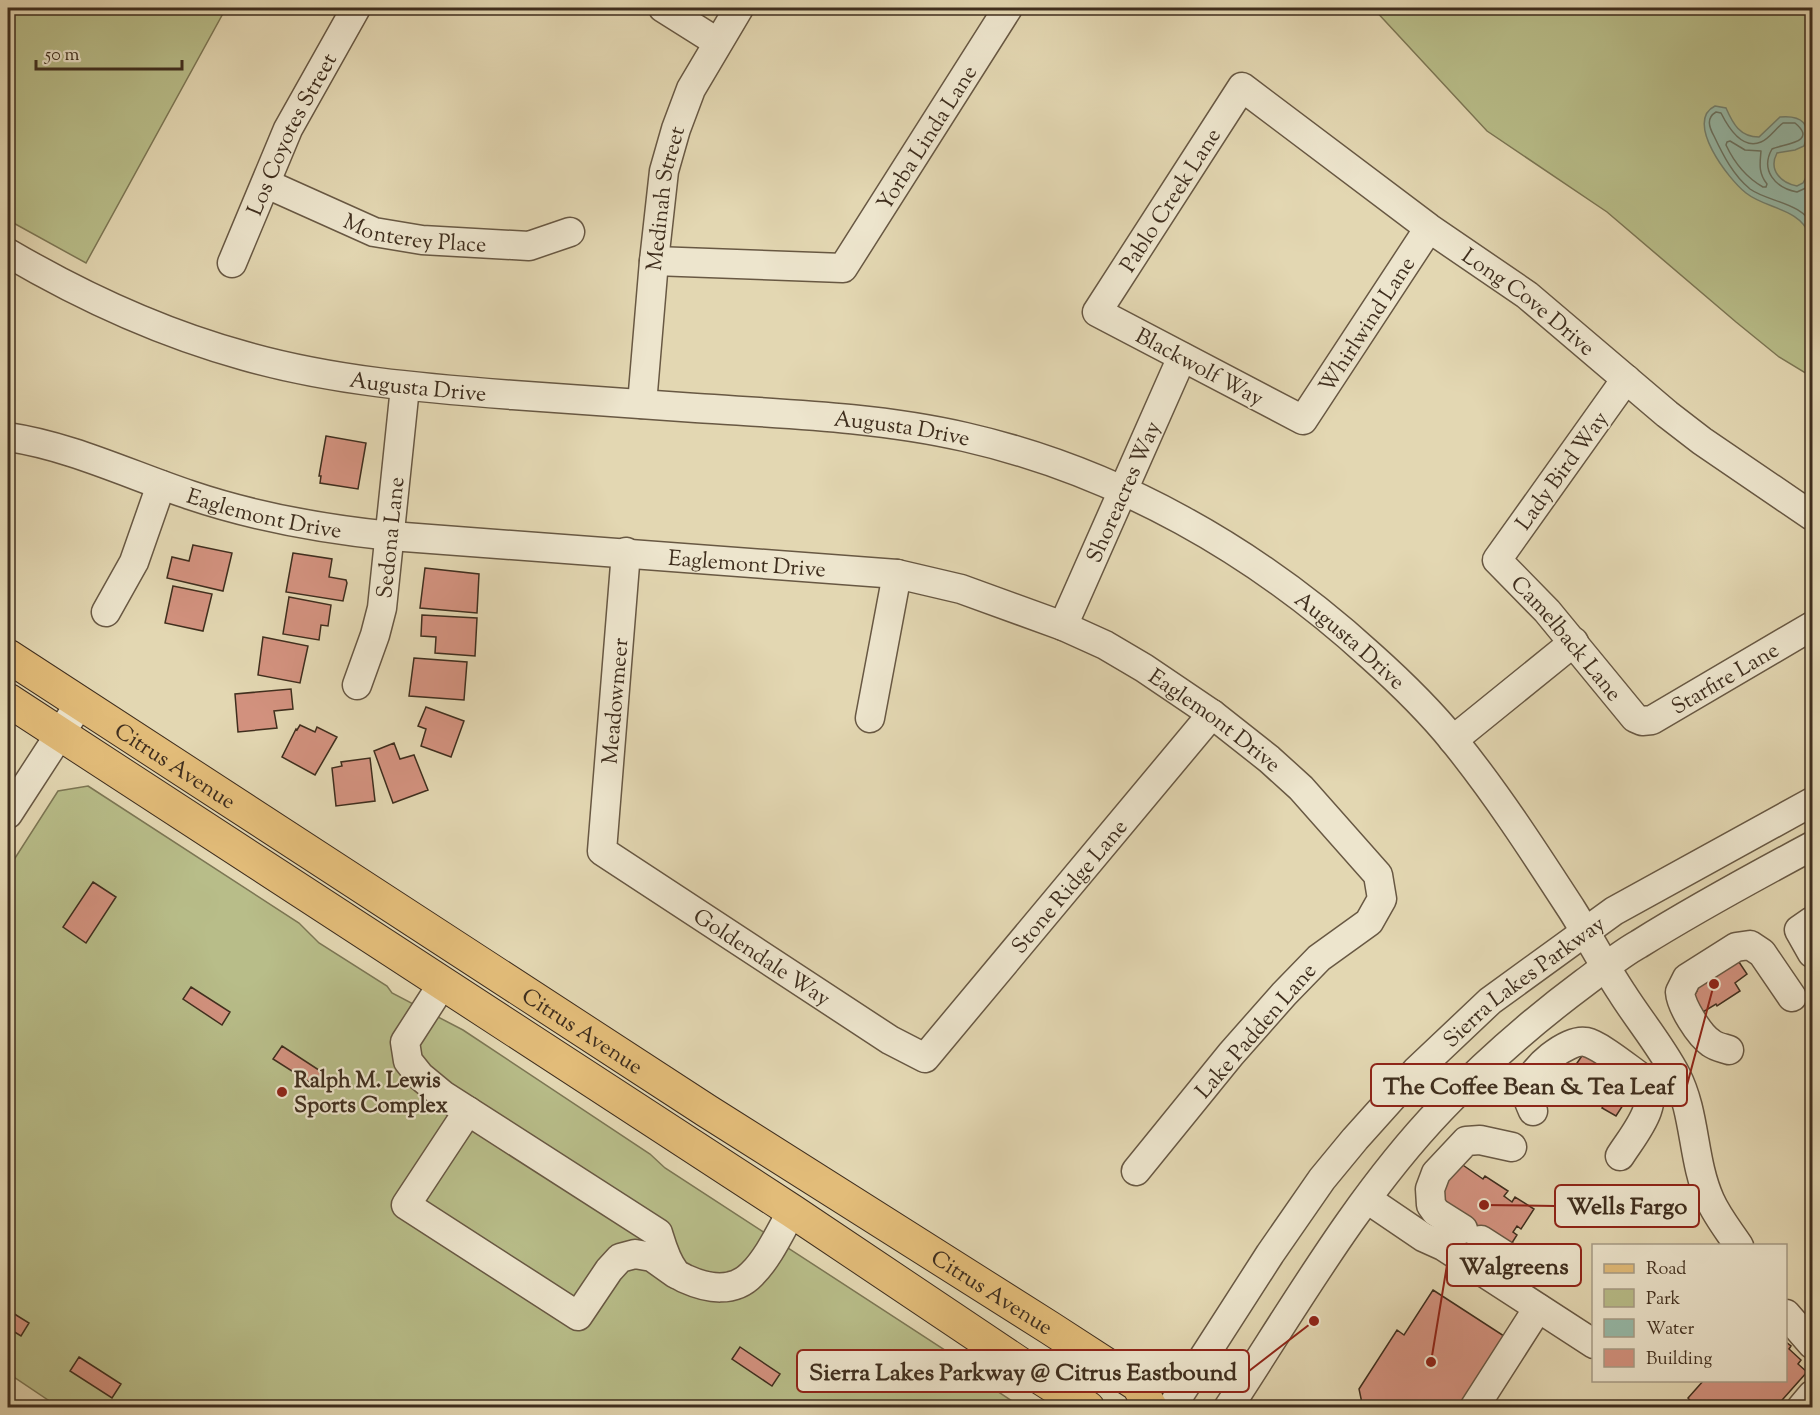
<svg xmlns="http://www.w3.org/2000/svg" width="1820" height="1415" font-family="'Sorts Mill Goudy',serif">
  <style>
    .green { fill: #b8bd89; stroke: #7c7654; stroke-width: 1.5 }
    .water { fill: #96baa9; stroke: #738271; stroke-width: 1.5 }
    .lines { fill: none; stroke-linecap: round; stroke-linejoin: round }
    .shore { stroke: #6a7464; stroke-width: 1.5 }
    .building { fill: #d3927f; stroke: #3f2e1e; stroke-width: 1.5 }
    .minor-casing { stroke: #685843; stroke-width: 31 }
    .major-casing { stroke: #3f2e1e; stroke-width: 35 }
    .minor { stroke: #ede5cd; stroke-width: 28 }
    .major { stroke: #e2bc79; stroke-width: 33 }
    .poi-dot { fill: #8f2418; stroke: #ede5cd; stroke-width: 2 }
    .labels { text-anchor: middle; stroke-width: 4.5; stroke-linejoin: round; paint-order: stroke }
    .street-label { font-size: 22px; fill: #3f2e1e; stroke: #ede5cd }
    .poi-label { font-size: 22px; font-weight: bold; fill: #3f2e1e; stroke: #ede5cd; text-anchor: start }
    .leader { fill: none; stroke: #8f2418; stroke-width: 2 }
    .callout-dot { fill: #8f2418; stroke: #ede5cd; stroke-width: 2 }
    .callout { fill: #ede5cd; stroke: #8f2418; stroke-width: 2 }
    .callout-label { font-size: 24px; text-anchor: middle; font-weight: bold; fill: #3f2e1e }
  </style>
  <rect width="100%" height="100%" fill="#e3d7b2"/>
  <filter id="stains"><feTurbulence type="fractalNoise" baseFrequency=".00333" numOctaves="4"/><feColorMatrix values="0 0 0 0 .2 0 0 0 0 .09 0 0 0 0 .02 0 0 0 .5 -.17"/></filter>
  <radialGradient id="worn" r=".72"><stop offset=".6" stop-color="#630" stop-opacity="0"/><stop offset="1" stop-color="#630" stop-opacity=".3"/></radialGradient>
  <!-- green -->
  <path class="green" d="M8 8H226L86 263 8 220Z
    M1373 8H1812V377L1779 357 1736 322 1607 212 1487 131Z
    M88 786 299 923 319 943 387 986 392 993 463 1030 650 1154 665 1168 948 1352 973 1375 1021 1407 60 1408 8 1373V869L58 791Z"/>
  <!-- water -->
  <path class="water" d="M1715 106 1726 108C1733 124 1740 137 1759 137L1780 117C1802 115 1812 124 1804 146L1795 150 1777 153C1768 170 1781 183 1797 186L1803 183 1812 166V234H1809C1799 208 1766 209 1746 193 1728 179 1684 121 1715 106Z"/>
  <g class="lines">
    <!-- shore -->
    <path class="shore" d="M1727 142 1730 141 1745 150 1761 151C1760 163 1758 173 1767 184L1766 187H1763C1747 178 1734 162 1726 145Z
      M1812 178 1808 187 1797 192C1775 188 1760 170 1772 149 1782 144 1819 143 1795 123H1783C1776 128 1769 139 1761 142 1742 150 1728 127 1721 113L1716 112C1706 118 1709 127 1714 136 1723 155 1733 175 1750 189 1768 202 1804 203 1812 226"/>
  </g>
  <!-- building -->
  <path class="building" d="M326 436 366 443 358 489 320 483 321 476H319Z
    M193 545 232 553 223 591 167 578 172 557 189 561Z
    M293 553 332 559 329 577 346 580 347 583 343 601 286 592Z
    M425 568 479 574 477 613 420 608Z
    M173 586 212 594 203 631 165 623Z
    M289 597 331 605 328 626 321 625 319 640 283 634Z
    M422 615 477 618 475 656 435 653 436 637 421 636Z
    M263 637 308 646 300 683 258 675Z
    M414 658 467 662 464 700 409 696Z
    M291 689 293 709 274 711 277 728 238 732 235 694Z
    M426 707 464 721 451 757 421 746 426 729 418 726Z
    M300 725 315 732 317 727 337 737 315 775 282 757 296 729 297 730Z
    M394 743 400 759 414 755 428 790 393 803 374 751Z
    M370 758 375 801 336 806 332 768 342 766 341 762Z
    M93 882 116 897 86 943 63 927Z
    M1735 956 1747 974 1735 983 1740 991 1717 1006 1716 1004 1703 1012 1693 997 1697 991 1693 984Z
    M191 987 230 1012 222 1025 183 999Z
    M282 1046 325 1074 317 1087 273 1059Z
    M1588 1047 1636 1085 1616 1116 1602 1108 1609 1098 1574 1075 1576 1071 1575 1066Z
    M1457 1161 1483 1179 1485 1176 1508 1191 1504 1196 1512 1202 1515 1197 1534 1209 1521 1229 1517 1226 1513 1232 1517 1235 1505 1254 1474 1250 1456 1238 1440 1186Z
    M1433 1290 1504 1336 1458 1408H1363L1359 1389 1397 1330 1404 1335Z
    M8 1310 29 1323 21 1336 8 1328Z
    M1786 1342 1791 1346 1789 1349 1801 1360 1798 1364 1807 1372 1775 1408H1688L1692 1403 1688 1398 1704 1380H1786Z
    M740 1347 780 1374 772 1386 732 1359Z
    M79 1357 121 1384 112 1398 70 1371Z"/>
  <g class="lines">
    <defs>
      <g id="minor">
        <path d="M663 8 717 42"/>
        <path id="s1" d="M267 184 374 232 422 240 529 246 570 232"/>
        <path id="s2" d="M1429 228 1303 420 1097 312 1242 87 1429 228 1527 295 1667 414 1702 441 1812 516"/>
        <path id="s3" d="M8 253C83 297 161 333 245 356 333 381 423 388 513 395 574 399 635 404 696 408 786 414 878 417 965 437 1118 472 1256 551 1371 656 1400 682 1429 710 1454 741 1497 794 1535 853 1572 910 1589 937 1604 966 1622 993 1639 1020 1661 1046 1676 1075 1696 1113 1692 1160 1710 1200 1717 1216 1729 1231 1739 1246"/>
        <path id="s4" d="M654 261 843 268 1008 8"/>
        <path id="s5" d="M232 263 288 129 356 8"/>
        <path id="s6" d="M1626 379 1497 560 1547 611 1635 718 1642 721 1652 720 1812 626"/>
        <path id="s7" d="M642 404 654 261 664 171 676 129 691 89 739 8"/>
        <path id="s8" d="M8 437C70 446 130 475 190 495 255 517 323 529 391 536L897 574 961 589 1063 626 1105 645 1144 668 1212 714 1269 759 1301 788 1378 875 1382 899 1369 922 1319 958 1284 994 1231 1054 1136 1171"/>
        <path id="s9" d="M626 552 602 851 890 1040 925 1058 1212 714"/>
        <path d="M106 612 134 562 161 485"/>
        <path id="s10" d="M1063 626 1182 357"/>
        <path id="s11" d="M357 685 375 635 382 608 405 387"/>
        <path d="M870 718 897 574"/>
        <path d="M1453 740 1574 642"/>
        <path d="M8 814 80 703"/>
        <path d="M1812 921 1799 930 1812 953"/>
        <path d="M443 983 405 1042 408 1061 420 1076 443 1095 658 1233C662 1246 666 1261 675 1272 677 1275 682 1277 686 1279 708 1289 734 1293 752 1274 769 1257 780 1232 792 1211"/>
        <path d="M1729 1050C1723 1048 1716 1047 1711 1043 1699 1035 1681 1006 1680 992L1687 978 1736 947 1750 945 1762 953 1792 997"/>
        <path d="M468 1111 406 1205 578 1316 609 1270 620 1258 635 1254 652 1257 676 1274"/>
        <path d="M1533 1111C1530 1104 1526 1096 1527 1088 1529 1070 1568 1038 1586 1042 1600 1045 1629 1069 1642 1078 1664 1101 1633 1135 1620 1156"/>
        <path d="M1367 1199 1423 1237 1443 1246 1594 1344"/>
        <path d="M1463 1229 1436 1212 1431 1205 1430 1189 1436 1173 1466 1141 1480 1140 1512 1147"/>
        <path d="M1481 1240 1523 1267 1533 1269"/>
        <path d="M1786 1314 1812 1344"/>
        <path id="s12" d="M1171 1408 1270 1254 1322 1179 1355 1139 1416 1071 1490 1001 1614 911 1812 802"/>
        <path d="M1228 1408C1295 1306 1357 1197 1441 1109 1485 1063 1533 1021 1584 983 1602 970 1619 955 1639 944 1695 909 1754 877 1812 846"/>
        <path d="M1474 1408 1538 1308"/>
        <path d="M1801 1408 1812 1395"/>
      </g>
      <g id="major">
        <path id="s13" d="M8 656 707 1111 1050 1328 1138 1385 1151 1408"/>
        <path d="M8 700 792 1211 1041 1378 1088 1408"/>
      </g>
    </defs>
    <!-- minor casing -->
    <use href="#minor" class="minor-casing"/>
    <!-- major casing -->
    <use href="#major" class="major-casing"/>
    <!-- minor -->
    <use href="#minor" class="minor"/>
    <!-- major -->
    <use href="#major" class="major"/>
  </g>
  <!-- markers -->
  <circle class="poi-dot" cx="282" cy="1092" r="6"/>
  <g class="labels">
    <!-- street labels -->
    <g class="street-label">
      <text dy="8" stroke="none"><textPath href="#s5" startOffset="142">Los Coyotes Street</textPath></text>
      <text dy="8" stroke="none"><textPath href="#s4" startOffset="344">Yorba Linda Lane</textPath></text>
      <text dy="8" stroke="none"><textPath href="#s7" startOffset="207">Medinah Street</textPath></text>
      <text dy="8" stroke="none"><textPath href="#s2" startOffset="596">Pablo Creek Lane</textPath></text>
      <text dy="8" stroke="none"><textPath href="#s1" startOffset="158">Monterey Place</textPath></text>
      <text dy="8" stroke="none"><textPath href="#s2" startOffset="1088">Long Cove Drive</textPath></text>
      <text transform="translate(1366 324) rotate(-57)" y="8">Whirlwind Lane</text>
      <text transform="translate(1200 366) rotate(28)" y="8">Blackwolf Way</text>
      <text dy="8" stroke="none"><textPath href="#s3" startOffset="435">Augusta Drive</textPath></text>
      <text dy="8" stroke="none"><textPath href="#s3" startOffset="921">Augusta Drive</textPath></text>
      <text transform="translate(1561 470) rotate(-54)" y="8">Lady Bird Way</text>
      <text dy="8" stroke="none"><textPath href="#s10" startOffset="147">Shoreacres Way</textPath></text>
      <text dy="8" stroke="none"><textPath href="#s8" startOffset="268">Eaglemont Drive</textPath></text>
      <text dy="8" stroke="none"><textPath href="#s11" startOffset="152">Sedona Lane</textPath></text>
      <text dy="8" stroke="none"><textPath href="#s8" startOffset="754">Eaglemont Drive</textPath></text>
      <text dy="8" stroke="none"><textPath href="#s6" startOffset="327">Camelback Lane</textPath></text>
      <text dy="8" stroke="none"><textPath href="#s3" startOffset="1425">Augusta Drive</textPath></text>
      <text dy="8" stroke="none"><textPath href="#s6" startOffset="534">Starfire Lane</textPath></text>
      <text transform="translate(614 701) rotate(-85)" y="8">Meadowmeer</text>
      <text dy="8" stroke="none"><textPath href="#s8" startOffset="1258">Eaglemont Drive</textPath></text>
      <text dy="8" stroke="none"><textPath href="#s13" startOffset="200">Citrus Avenue</textPath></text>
      <text dy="8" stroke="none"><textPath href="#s9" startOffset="908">Stone Ridge Lane</textPath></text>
      <text dy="8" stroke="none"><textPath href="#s9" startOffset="492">Goldendale Way</textPath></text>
      <text dy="8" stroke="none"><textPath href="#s12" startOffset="558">Sierra Lakes Parkway</textPath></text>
      <text dy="8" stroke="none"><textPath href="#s13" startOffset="686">Citrus Avenue</textPath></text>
      <text transform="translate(1255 1030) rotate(-49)" y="8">Lake Padden Lane</text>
      <text dy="8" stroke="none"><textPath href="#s13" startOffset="1172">Citrus Avenue</textPath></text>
    </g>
    <!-- poi labels -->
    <g class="poi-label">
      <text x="294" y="1087">Ralph M. Lewis<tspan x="294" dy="25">Sports Complex</tspan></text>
    </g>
  </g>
  <!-- callouts -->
  <path class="leader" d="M1714 984L1687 1085M1484 1205L1555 1206M1431 1362L1447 1265M1314 1321L1249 1371"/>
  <g class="callout-dot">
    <circle cx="1714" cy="984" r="6"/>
    <circle cx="1484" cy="1205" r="6"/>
    <circle cx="1431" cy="1362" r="6"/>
    <circle cx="1314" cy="1321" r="6"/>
  </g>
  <g class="callout">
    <rect x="1371" y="1064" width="316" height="42" rx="6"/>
    <rect x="1555" y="1185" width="144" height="42" rx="6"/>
    <rect x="1447" y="1244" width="134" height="42" rx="6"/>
    <rect x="797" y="1350" width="452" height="42" rx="6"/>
  </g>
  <g class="callout-label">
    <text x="1529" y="1094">The Coffee Bean &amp; Tea Leaf</text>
    <text x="1627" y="1214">Wells Fargo</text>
    <text x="1514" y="1274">Walgreens</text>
    <text x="1023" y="1380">Sierra Lakes Parkway @ Citrus Eastbound</text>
  </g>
  <!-- margin -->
  <rect width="1820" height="1415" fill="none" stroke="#e3d7b2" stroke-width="30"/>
  <rect x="9" y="9" width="1802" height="1397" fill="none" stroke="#3f2e1e" stroke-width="3"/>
  <rect x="15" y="15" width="1790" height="1385" fill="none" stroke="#3f2e1e" stroke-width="1.5"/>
  <!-- legend -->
  <rect x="1592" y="1244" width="195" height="138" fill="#ede5cd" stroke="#a79c87" stroke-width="1.5"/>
  <rect x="1604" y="1264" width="30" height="9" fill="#e2bc79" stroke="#a79c87" stroke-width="1.5"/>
  <text x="1646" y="1274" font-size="18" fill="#3f2e1e">Road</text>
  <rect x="1604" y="1289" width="30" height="18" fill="#b8bd89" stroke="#a79c87" stroke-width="1.5"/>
  <text x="1646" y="1304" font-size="18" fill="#3f2e1e">Park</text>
  <rect x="1604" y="1319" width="30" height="18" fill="#96baa9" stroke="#a79c87" stroke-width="1.5"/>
  <text x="1646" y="1334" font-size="18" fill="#3f2e1e">Water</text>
  <rect x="1604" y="1349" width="30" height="18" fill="#d3927f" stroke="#a79c87" stroke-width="1.5"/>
  <text x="1646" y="1364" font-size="18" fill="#3f2e1e">Building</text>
  <!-- scale -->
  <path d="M36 60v9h146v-9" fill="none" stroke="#3f2e1e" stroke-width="3"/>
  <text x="45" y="60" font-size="18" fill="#3f2e1e" stroke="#ede5cd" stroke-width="4.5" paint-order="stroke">50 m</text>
  <rect width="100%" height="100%" filter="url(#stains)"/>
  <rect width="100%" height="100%" fill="url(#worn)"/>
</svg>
